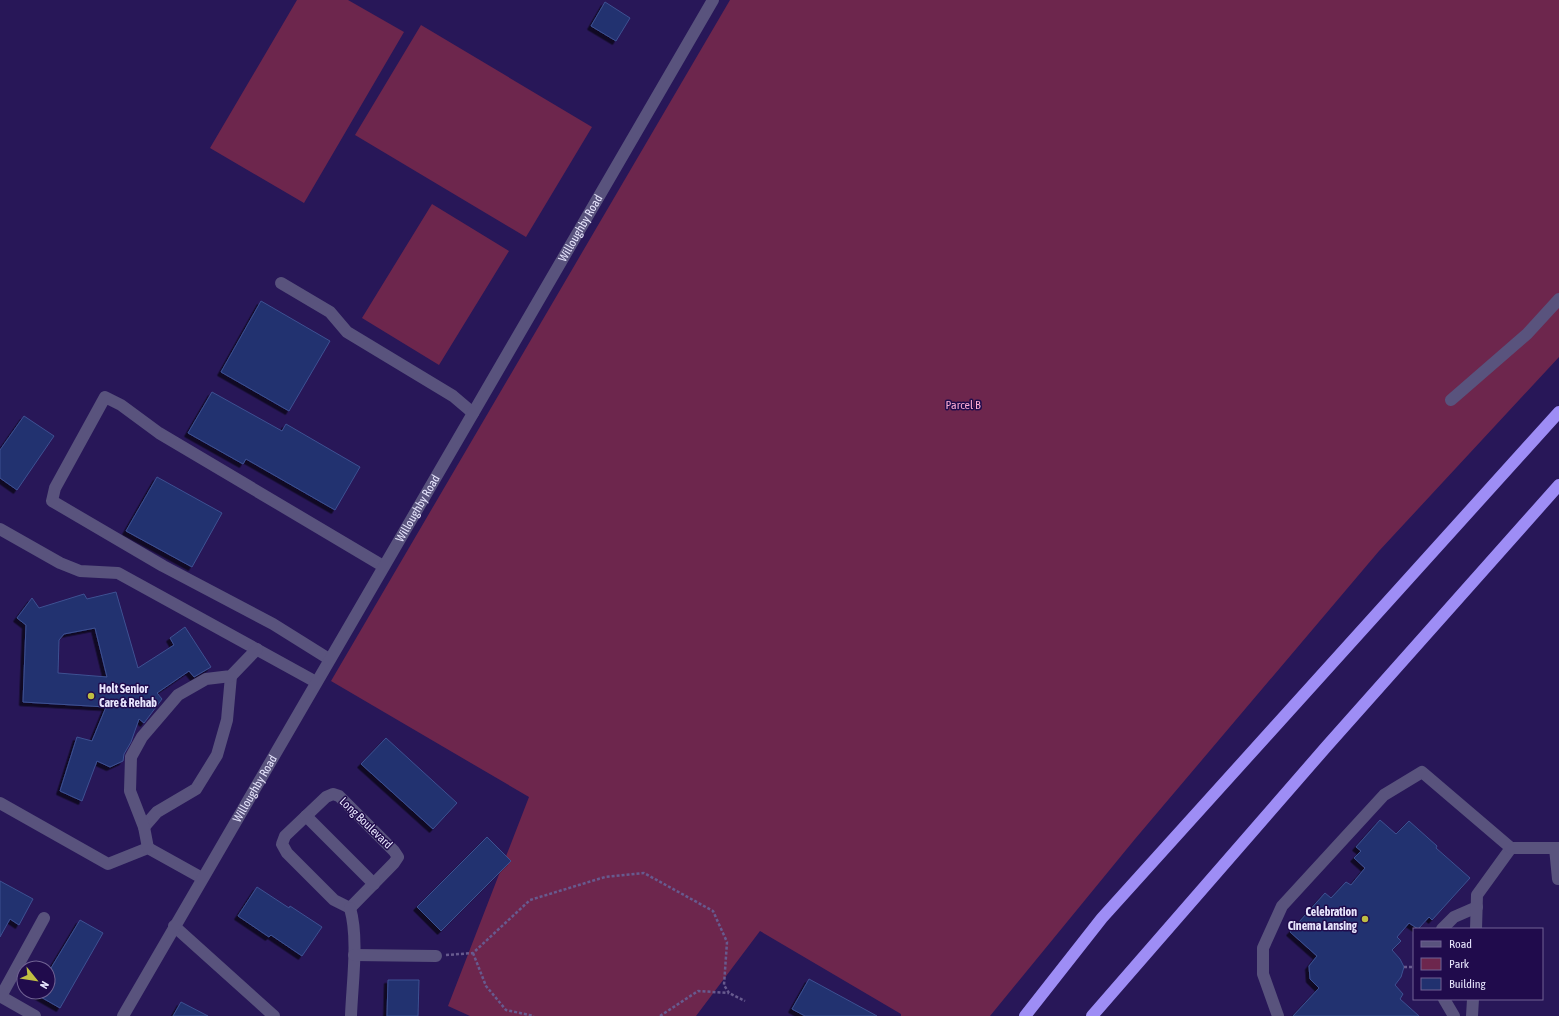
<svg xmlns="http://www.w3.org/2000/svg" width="1559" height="1016" font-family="'Asap Condensed',sans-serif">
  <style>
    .green { fill: #6d264d }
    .building { fill: #21316f; stroke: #3e5192; fill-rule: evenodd; filter: url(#shadow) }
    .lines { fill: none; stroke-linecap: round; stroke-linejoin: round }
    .path { stroke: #675a8e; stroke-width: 2.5; stroke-dasharray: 3 2; stroke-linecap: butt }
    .minor { stroke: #59537d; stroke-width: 12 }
    .highway { stroke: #9e8df5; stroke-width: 12 }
    .poi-dot { fill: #bfbe42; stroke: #200b4c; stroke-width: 1.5 }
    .labels { text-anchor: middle; stroke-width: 3; stroke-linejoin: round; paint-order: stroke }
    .street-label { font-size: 12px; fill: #e7e5fd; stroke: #200b4c }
    .park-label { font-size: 12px; fill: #feacd4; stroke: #200b4c }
    .poi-label { font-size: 12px; font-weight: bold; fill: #e7e5fd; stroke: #200b4c; text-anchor: start }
  </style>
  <defs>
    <filter id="shadow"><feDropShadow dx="-3.5" dy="3.5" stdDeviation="0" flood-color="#0009"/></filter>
  </defs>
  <rect width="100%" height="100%" fill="#281758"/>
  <!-- green -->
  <path class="green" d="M297 0H348L404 32 304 203 210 148Z
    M730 0H1559V357L1379 551 1135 839 990 1016H901V1014L760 931 696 1016H470L448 1006 529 797 331 681Z
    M421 25 592 127 526 237 355 135Z
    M432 204 509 251 439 365 362 318Z"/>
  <!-- building -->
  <path class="building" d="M605 2 630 18 616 41 591 26Z
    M261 301 330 341 289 411 221 372Z
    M212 392 282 431 286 424 360 467 335 510 246 459 243 464 188 433Z
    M24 416 54 436 17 490 0 478V450Z
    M157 477 222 513 192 567 126 531Z
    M116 592 138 668 174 645 170 638 185 627 211 667 194 677 189 671 157 693 162 699 144 723 139 719 131 742 124 754 123 761 110 767 97 761 82 801 60 791 77 737 92 741 106 707 23 702 26 625 17 618 32 598 39 608 84 594 87 599ZM95 628 107 677 58 673 59 640 64 634Z
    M386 738 457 803 433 829 361 764Z
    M1380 820 1396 834 1409 821 1437 846 1436 848 1470 878 1432 920 1429 917 1418 929 1409 923 1397 937 1401 941 1392 950 1400 959 1404 967 1401 977 1395 985 1403 994 1400 999 1419 1016H1293L1319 988 1310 979 1309 966 1317 956 1290 932 1325 893 1331 898 1346 882 1351 885 1365 868 1354 858 1361 851 1356 847Z
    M487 837 511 861 441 931 417 907Z
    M0 881 33 899 19 925 10 919 0 937Z
    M257 887 289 908 290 906 322 927 302 956 271 935 269 937 238 916Z
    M80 920 103 933 60 1008 32 992H48V973Z
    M809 979 877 1016H805L792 1009Z
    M388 980H419L418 1016H387Z
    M181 1002 208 1016H173Z"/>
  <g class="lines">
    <!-- path -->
    <path class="path" d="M473 953 486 986 506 1010 534 1016
      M446 955 473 953 530 900 605 877 644 873 713 911 727 942 724 985 729 993 745 1001
      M1404 967H1414
      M660 1016 698 991 729 993"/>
    <!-- minor -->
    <g class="minor">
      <path d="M281 283 330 312 347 332 453 396 473 413"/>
      <path d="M1451 400 1527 334 1559 299"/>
      <path d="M0 529 60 563 80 571 118 573 316 682"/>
      <path d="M329 659 273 624 163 566 52 501 55 488 105 397 121 405 159 433 383 566"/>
      <path d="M333 794 339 796 394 851 398 857 394 863 350 908 334 900 287 853 282 844 285 836 326 797Z"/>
      <path d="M0 803 108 864 148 848 202 878"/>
      <path d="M306 816 374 884"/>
      <path d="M144 827 157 812 196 789 217 755 227 720 231 676"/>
      <path d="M148 848 144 827 130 791 131 757 142 737 178 695 206 679 231 676 257 649"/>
      <path d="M1555 848 1558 879"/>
      <path d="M350 908C359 939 352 984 351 1016"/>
      <path d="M174 926 274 1016"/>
      <path d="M1442 929 1454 917 1477 907"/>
      <path d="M1476 929 1477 895 1511 848"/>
      <path d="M354 955 436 956"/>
      <path d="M0 996 35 1016"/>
      <path d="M1 996 44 918"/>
      <path d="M1444 999 1454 1016"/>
      <path id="s1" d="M123 1016 713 0"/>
      <path d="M1278 1016 1263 974V948L1282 906 1384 795 1422 772 1511 848H1559"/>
      <path d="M1472 1016 1473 999"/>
    </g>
    <!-- highway -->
    <path class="highway" d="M1025 1016 1102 918 1559 412
      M1092 1016 1326 747 1559 485"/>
  </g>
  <!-- markers -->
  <g class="poi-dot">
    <circle cx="91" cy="696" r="4"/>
    <circle cx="1365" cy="919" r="4"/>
  </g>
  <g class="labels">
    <!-- street labels -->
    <g class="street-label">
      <text dy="4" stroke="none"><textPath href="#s1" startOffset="911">Willoughby Road</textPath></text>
      <text dy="4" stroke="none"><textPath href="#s1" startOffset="587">Willoughby Road</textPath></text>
      <text dy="4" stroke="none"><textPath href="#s1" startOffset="263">Willoughby Road</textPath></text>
      <text transform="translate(366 823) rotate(44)" y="4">Long Boulevard</text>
    </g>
    <!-- park labels -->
    <g class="park-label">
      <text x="963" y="409">Parcel B</text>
    </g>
    <!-- poi labels -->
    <g class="poi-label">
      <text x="99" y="693">Holt Senior<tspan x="99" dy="14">Care &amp; Rehab</tspan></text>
      <text x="1357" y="916" text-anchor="end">Celebration<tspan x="1357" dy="14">Cinema Lansing</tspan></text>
    </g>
  </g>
  <!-- legend -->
  <rect x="1413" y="928" width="130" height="72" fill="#200b4c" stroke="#706293"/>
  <rect x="1421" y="941" width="20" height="6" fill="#59537d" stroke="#706293"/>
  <text x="1449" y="948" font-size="12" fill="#e7e5fd">Road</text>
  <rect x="1421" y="958" width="20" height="12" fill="#6d264d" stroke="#706293"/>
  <text x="1449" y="968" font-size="12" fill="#e7e5fd">Park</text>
  <rect x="1421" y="978" width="20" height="12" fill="#21316f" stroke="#706293"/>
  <text x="1449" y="988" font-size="12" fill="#e7e5fd">Building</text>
  <!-- north arrow -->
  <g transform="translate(36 980) rotate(120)"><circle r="19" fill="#200b4c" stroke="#706293"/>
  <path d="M0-3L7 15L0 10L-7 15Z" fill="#bfbe42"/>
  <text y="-6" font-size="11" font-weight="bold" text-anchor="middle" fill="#e7e5fd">N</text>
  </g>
</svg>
